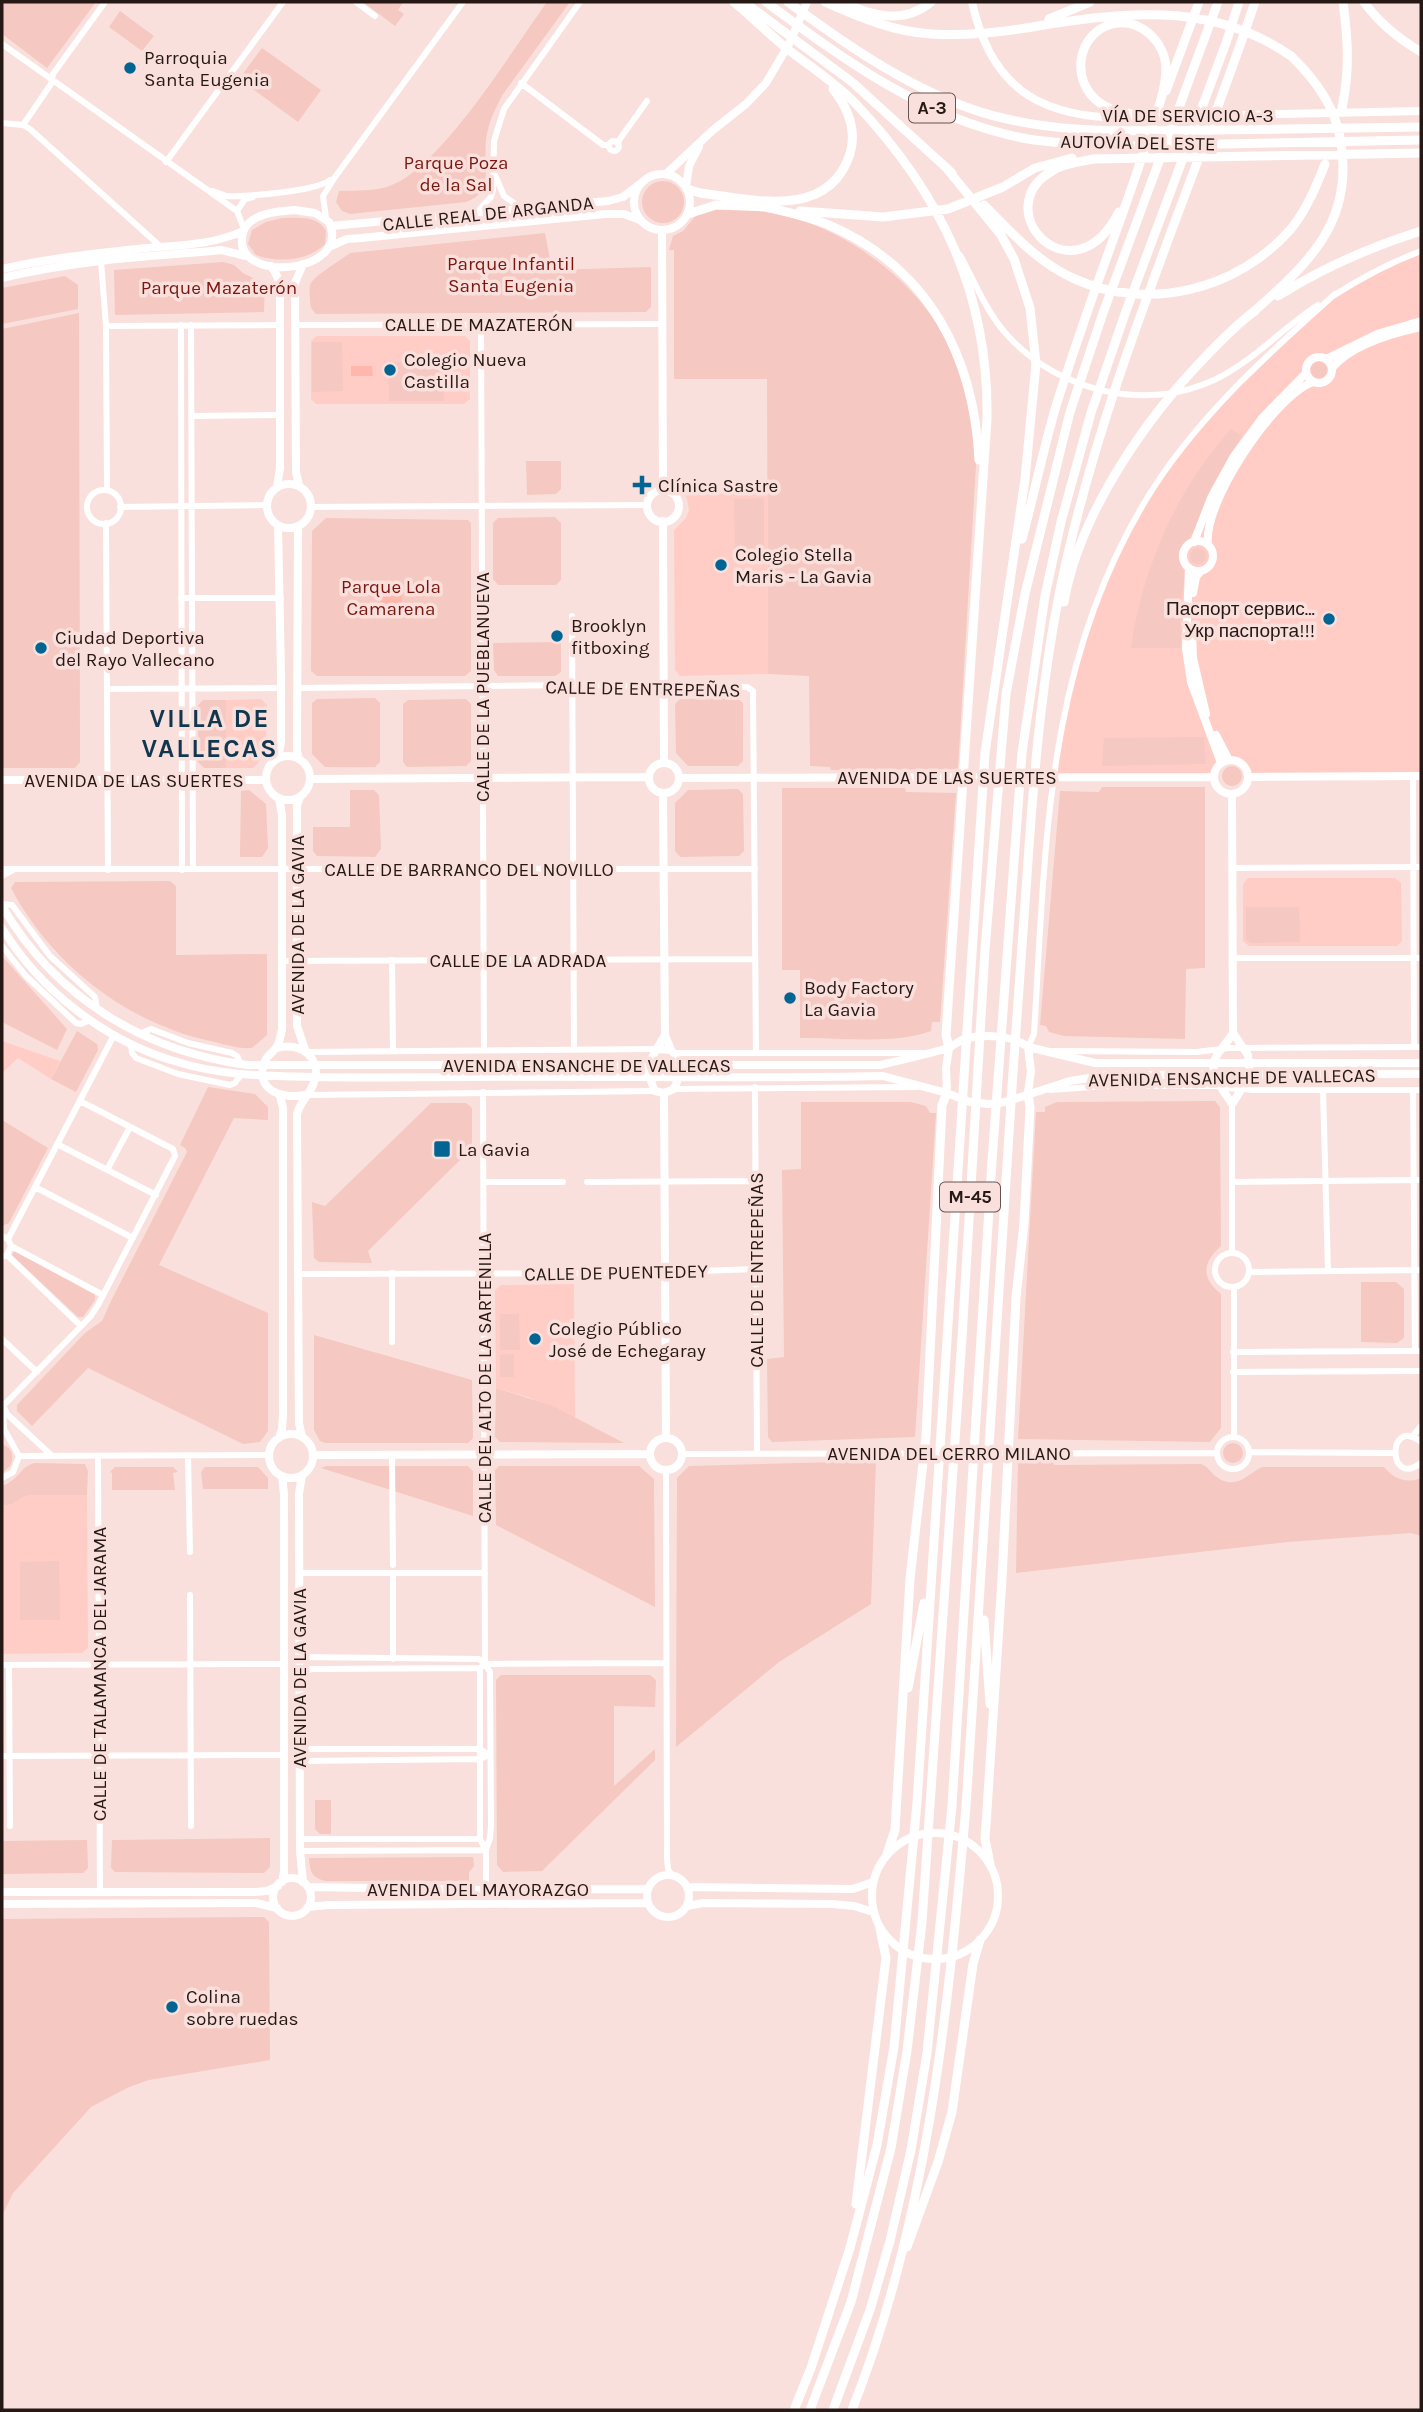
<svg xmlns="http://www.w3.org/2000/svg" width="1423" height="2412" font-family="Karla,sans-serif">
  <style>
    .built { fill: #ffcdc5 }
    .green { fill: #f5c8c1 }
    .water { fill: #ffb7ac }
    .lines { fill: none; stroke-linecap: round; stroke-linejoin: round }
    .minor { stroke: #fff; stroke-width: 6 }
    .major { stroke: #fff; stroke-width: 8 }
    .highway { stroke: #fff; stroke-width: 9 }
    .poi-dot { fill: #016493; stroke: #fae0dc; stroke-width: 2.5 }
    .labels { text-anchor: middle; stroke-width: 7; stroke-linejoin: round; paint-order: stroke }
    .shield { fill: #fae0dc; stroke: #665451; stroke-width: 2 }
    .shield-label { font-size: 18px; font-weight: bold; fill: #261815 }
    .poi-label { font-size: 19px; fill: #261815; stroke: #fae0dc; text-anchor: start }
    .street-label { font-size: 19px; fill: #261815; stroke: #fae0dc }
    .park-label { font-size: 19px; fill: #7a160f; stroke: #fae0dc }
    .district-label { font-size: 26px; font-weight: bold; letter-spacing: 2px; fill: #10374f; stroke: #fae0dc }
  </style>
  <rect width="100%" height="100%" fill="#fae0dc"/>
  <!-- built -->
  <path class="built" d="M1421 251V776L1248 777 1241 764 1229 760 1218 767 1214 777H1052L1062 723 1105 579 1155 486 1214 409 1335 294Z
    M317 336H465L470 341V399L464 404H316L311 399V341Z
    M767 493 768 674 680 676 675 670 674 530 686 518 689 510 686 494Z
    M261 699 267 705 266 754 253 768H226V700Z
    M1248 878H1395L1401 883 1402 941 1397 946H1249L1243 941V884Z
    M2 1041 60 1061 51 1079 18 1058 2 1073Z
    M574 1284 575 1418 528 1397 496 1388 495 1290 501 1285Z
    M28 1495H87L88 1648 82 1653 2 1654V1506L12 1504Z"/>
  <!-- green -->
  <path class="green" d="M2 2H96L47 68 2 34Z
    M363 2H403L398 10 404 14 395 26Z
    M547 2H570L503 94C495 109 488 123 486 140 483 164 495 192 466 202L350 214 342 211 336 202 339 191C355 190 376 192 392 185 443 164 513 49 547 2Z
    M120 11 154 36 142 51 109 27Z
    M262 48 321 90 298 122 239 79Z
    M642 202a21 21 0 1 1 42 0a21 21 0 1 1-42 0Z
    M717 207C745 210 774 211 801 220 873 245 942 305 963 380 971 407 973 437 976 465L958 769 831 770 830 767 810 766 809 676 768 674 767 379H674V250H669L673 236 683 231 697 214Z
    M282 218C297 218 318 215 326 231L325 244C309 261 277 263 256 255L248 244 252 230 266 222Z
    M545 233 552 270 651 267V307L646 312 316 314 311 308C310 302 309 292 310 285 312 277 341 260 350 253Z
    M223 262 234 265 243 273 265 284 264 312 115 315 114 270Z
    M65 276 78 285V309L2 324V288Z
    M79 313 80 762 75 768H2V329Z
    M312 342H342L343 391 312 392Z
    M1311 370a8 8 0 1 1 16 0a8 8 0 1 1-16 0Z
    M389 362 445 363 444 401H389Z
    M1231 429 1242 436 1212 486 1194 531 1178 552 1185 576 1180 608 1181 648H1131C1142 568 1177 489 1231 429Z
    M526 461H561V489L556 494 527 495Z
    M764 498V550H735L734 499Z
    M555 517 561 523V580L556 585H498L493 579V523L498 518Z
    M326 518 468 520 471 523V671L465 676H317L311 671 312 531Z
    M1190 556a8 8 0 1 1 16 0a8 8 0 1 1-16 0Z
    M561 642V672L555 676H498L494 670 493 643Z
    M375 698 380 703V762L375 767H325L312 754V703L317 699Z
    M737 698 743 703V761L738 766H688L676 753 675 704 680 699Z
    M466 699 471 704V761L466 766 407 767 403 762V704L408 700Z
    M203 700H226V768H204L198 762V705Z
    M1204 737 1206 764 1102 766 1104 738Z
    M1222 776a10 10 0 1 1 20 0a10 10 0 1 1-20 0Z
    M1102 787H1205V968L1186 969 1185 1039 1064 1036 1049 1032 1046 1026 1040 1025 1060 791 1099 792Z
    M782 788H905L906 792 956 793 940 1022H932L931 1031C893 1045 841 1037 800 1038V970H782Z
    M738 789 743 794 744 851 739 856 680 857 675 851V803L688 790Z
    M249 790 266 804 268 848 262 857H240L241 791Z
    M350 790H374L379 795 381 849 375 857 317 856 313 851V827H350Z
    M170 881 176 886V955L267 954V1035L252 1048C238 1049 224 1044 210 1041 125 1022 52 965 11 888L15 882Z
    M1246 907H1299L1300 942 1250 943 1246 939Z
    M2 956 67 1029 57 1050 2 1022Z
    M77 1031 97 1044 98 1050 76 1092 51 1079Z
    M208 1087 255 1094 268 1107V1120L234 1118 159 1265 268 1313V1431L260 1442 243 1444 88 1368 32 1426 17 1411V1405L85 1333 102 1321 111 1301 187 1152 185 1148 180 1145Z
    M1215 1101 1220 1107 1221 1246C1202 1263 1201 1278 1221 1294V1428L1210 1442 1018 1439 1036 1112H1045V1107L1057 1102Z
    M801 1102H911L926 1106 930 1113H936L915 1437 772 1442 768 1437 767 1359 784 1357 782 1170 801 1169Z
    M431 1103H466L472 1108V1160L465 1155 368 1251 372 1263 319 1262 314 1258 312 1202 325 1206Z
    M2 1120 48 1148 9 1223 2 1226Z
    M15 1251 95 1295V1300L83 1317H78L12 1255Z
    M1361 1282H1396L1404 1289V1338L1397 1343 1361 1342Z
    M500 1314H519L520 1350H500Z
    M314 1335 472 1380 473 1438 468 1443H325L320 1441 314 1430Z
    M514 1354V1377H500V1355Z
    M496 1388 553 1406 624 1443 500 1442 495 1437Z
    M1223 1453a10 10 0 1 1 20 0a10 10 0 1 1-20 0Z
    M2 1444C12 1448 15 1456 10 1466L2 1473Z
    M1018 1460H1054V1465L1201 1464C1208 1467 1209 1470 1214 1475 1235 1492 1246 1475 1262 1467H1384C1394 1479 1406 1484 1421 1478V1536L1411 1533 1288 1542 1016 1573Z
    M876 1461 871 1604 779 1662 676 1747 677 1478 689 1466Z
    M34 1463 85 1464 88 1471 87 1495H28L12 1504 2 1506V1486C19 1480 19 1468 34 1463Z
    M326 1466H468L473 1471V1516L321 1468Z
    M499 1466H639L654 1479 655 1607 496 1525 495 1470Z
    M115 1467H173L178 1472 173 1473 175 1490H112V1473L110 1472Z
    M205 1467H258L268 1478V1489H203L201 1472Z
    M59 1561 60 1620H20V1562Z
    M501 1675H650L656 1680 655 1707 614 1706V1786L655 1749V1760L542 1871 503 1872 497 1865 496 1680Z
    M315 1800H331V1834H320L315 1829Z
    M270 1838V1867L264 1873 115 1872 111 1868 112 1840Z
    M87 1840 88 1868 83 1873 2 1874V1841Z
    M473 1857 474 1866 469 1872V1881H326C312 1878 310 1872 309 1858Z
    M264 1917 269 1922 270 2060 149 2080 129 2087 91 2107 13 2193 2 2216V1919Z"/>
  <!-- water -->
  <path class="water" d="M351 366H372L373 376H351Z
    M382 582H400L402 597 400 612H382L380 599Z"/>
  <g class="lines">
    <!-- minor -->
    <path class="minor" d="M356 2 375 16
      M2 44 237 211 244 229
      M521 83 603 145H609
      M2 123 23 125 30 129 161 247
      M23 125 51 84 53 74 105 2
      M609 146a5 5 0 1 1 10 0a5 5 0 1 1-10 0Z
      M617 143 647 101
      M166 162 283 2
      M495 175 504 196 521 208
      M212 191C217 192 222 195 227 196 245 197 318 191 330 180
      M237 211 245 199 253 197
      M476 213 491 197 493 189 494 141 504 109 580 2
      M326 218 323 196 335 177 463 2
      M960 255C975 282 987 314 1009 337 1060 392 1146 412 1214 380 1254 361 1282 328 1318 305
      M101 261 106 326 107 490
      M1333 296C1361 278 1389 263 1421 251
      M481 324 484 1050
      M181 325 182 870
      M191 325 193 869
      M296 325 663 324
      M106 326 280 325
      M191 416 280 415
      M87 507a17 17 0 1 1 34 0a17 17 0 1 1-34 0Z
      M120 507 267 505
      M312 507 647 505
      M106 523 108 870
      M181 598H281
      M572 616 574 1049
      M297 688 572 685 747 687 753 691 756 1052
      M107 689 281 688
      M1413 776 1414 1047
      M1232 868 1421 867
      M2 869H755
      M2 876 13 870
      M2 904 12 905 50 956 95 997 97 1009
      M2 946 26 976 76 1023 81 1024 90 1020
      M1232 958H1421
      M392 960 393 1051
      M281 961 755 959
      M139 1034 151 1029 188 1043 232 1053 237 1056 241 1064
      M131 1044 132 1053 136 1058 178 1074 230 1085 235 1083 240 1076
      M1028 1047 1034 1034C1046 841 1045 657 1154 487 1203 412 1269 353 1335 294
      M1054 1051 1197 1052 1229 1048 1421 1047
      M306 1052 656 1049
      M675 1053H923
      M755 1087 757 1453
      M674 1089 917 1087
      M1050 1090 1107 1086H1220C1231 1091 1240 1087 1251 1090H1421
      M1323 1090 1328 1271
      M1413 1090 1415 1351
      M483 1092 485 1664 490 1672 491 1826 490 1838 486 1850V1890
      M307 1095 655 1091
      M1232 1104V1253
      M57 1144 156 1195
      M107 1170 130 1127
      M485 1182H563
      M587 1182 756 1181
      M1232 1182 1421 1180
      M35 1187 133 1238
      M2 1236 8 1239 11 1246 7 1255 2 1257
      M8 1239 114 1035
      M11 1246 103 1295
      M1215 1270a17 17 0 1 1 34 0a17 17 0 1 1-34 0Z
      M7 1255 81 1326
      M1250 1272 1421 1270
      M392 1273V1342
      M299 1274 645 1273 756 1269
      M2 1339 37 1372
      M1233 1352 1421 1351
      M1233 1372 1421 1371
      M2 1407 90 1317 98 1305 175 1156 173 1149 80 1101
      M5 1409 7 1414 51 1455
      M1234 1437V1288
      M1412 1437 1421 1426
      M1217 1453a16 16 0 1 1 32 0a16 16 0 1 1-32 0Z
      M1421 1442C1387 1415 1387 1489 1421 1463
      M1249 1452 1394 1453
      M681 1454 1217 1453
      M392 1455 393 1565
      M19 1456 269 1455
      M98 1456 100 1892
      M188 1456 190 1552
      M666 1470 667 1858 668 1869 672 1876
      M2 1478 13 1472 19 1456 4 1429 3 1406
      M299 1573H485
      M393 1573V1659
      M190 1595 191 1826
      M299 1657 479 1659 485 1664 666 1663
      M485 1664 480 1668V1839L486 1850
      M2 1665 284 1664
      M9 1665 10 1826
      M299 1675 311 1669 480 1668
      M300 1749H480L489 1755
      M2 1756 285 1755
      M300 1761 480 1759 489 1755
      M300 1839H480
      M300 1851 486 1850"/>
    <!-- major -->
    <path class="major" d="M972 2C992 94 1047 120 1136 118
      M1149 117 1421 111
      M634 202a28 28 0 1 1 56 0a28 28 0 1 1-56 0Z
      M666 174 713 130 746 104 766 83 789 44 807 2
      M686 187 689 166 699 147
      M295 210 315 213 329 222C353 275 229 285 243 233 248 213 279 211 295 210Z
      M331 226 608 201 623 197 640 184
      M662 230 663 490
      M331 246 347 239 361 238 605 214H624L640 220
      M271 266 277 276 280 288V468L277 487
      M2 269C50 258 98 253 147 248 180 245 213 245 243 231
      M2 278C67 262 135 257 202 252L221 250 246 256
      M1306 370a13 13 0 1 1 26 0a13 13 0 1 1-26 0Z
      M1326 359 1377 334 1421 321
      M1332 368C1351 345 1393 333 1421 327
      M267 506a22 22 0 1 1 44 0a22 22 0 1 1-44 0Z
      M299 485 296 472 295 283 303 264
      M647 506a16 16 0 1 1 32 0a16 16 0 1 1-32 0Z
      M663 521 664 763
      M278 525 281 673V742L278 758
      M298 526 297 751 299 759
      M1183 556a15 15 0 1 1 30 0a15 15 0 1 1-30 0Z
      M1194 542 1211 498 1234 456 1262 418 1306 373
      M1208 545C1202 504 1274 396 1313 382
      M1189 568 1186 649 1191 682 1221 763
      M1193 593 1196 577 1201 571
      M1192 630 1193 658 1206 714
      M1216 735 1229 760
      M266 778a22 22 0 1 1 44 0a22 22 0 1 1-44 0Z
      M1214 777a17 17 0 1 1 34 0a17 17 0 1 1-34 0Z
      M649 778a15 15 0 1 1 30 0a15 15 0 1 1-30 0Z
      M1248 777 1421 776
      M679 778 1214 777
      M310 779 648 777
      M2 780H266
      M663 794 665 1035 671 1050
      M300 797 297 805V1026L306 1052
      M279 798 282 815V1029C281 1034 280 1041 277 1046 275 1051 269 1054 266 1059 252 1088 280 1100 305 1095
      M2 906C55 997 143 1051 247 1065H880C902 1060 924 1055 945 1049 952 1047 957 1042 964 1039 983 1034 1013 1035 1028 1047L1095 1063H1421
      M2 928C40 990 104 1040 174 1061 221 1076 267 1076 315 1077 367 1078 418 1077 469 1077 607 1076 745 1079 883 1076L947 1093 970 1102 989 1104 1005 1102 1070 1081 1108 1075 1421 1074
      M1028 1047 1031 1071 1028 1093
      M277 1048C301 1041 324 1059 313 1085 308 1096 300 1102 297 1114L299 1423 302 1437
      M656 1049 671 1050C683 1062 681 1074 674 1089L664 1093 655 1091C642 1064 652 1059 665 1035
      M664 1093 666 1438
      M947 1093 946 1068 949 1048
      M1232 1104 1250 1076 1248 1055 1233 1033 1232 794
      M1232 1104C1224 1090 1207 1075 1216 1057 1220 1049 1228 1042 1233 1033
      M269 1456a22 22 0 1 1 44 0a22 22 0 1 1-44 0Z
      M279 1438 282 1429 283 1416V1108L280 1096
      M650 1454a16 16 0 1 1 32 0a16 16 0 1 1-32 0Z
      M313 1455 650 1454
      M302 1475 299 1494 300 1851 303 1882
      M872 1896a63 63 0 1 1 126 0a63 63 0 1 1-126 0Z
      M647 1896a21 21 0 1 1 42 0a21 21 0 1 1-42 0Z
      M273 1897a19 19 0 1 1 38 0a19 19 0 1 1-38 0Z
      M282 1882 284 1872V1494L282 1476
      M308 1887 486 1890 648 1889
      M687 1887 853 1889 873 1882
      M2 1892H256L267 1891 278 1886
      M2 1904 256 1903 277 1908
      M687 1906 703 1903 832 1904 854 1906 873 1912
      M308 1907 328 1905 648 1903"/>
    <!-- highway -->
    <path class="highway" d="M734 2C753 18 771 36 790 51 812 68 837 84 856 104 941 194 989 294 987 419L946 1035 949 1048
      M744 2 852 82 952 173
      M766 2C846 61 927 121 1028 139 1059 144 1092 145 1124 146L1421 140
      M788 2C844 43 901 83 966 107 1044 136 1132 131 1214 130 1283 129 1352 128 1421 127
      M825 2C858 17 895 32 931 34 963 36 995 33 1026 28 1121 12 1211 0 1291 56 1314 78 1334 105 1340 137 1356 221 1309 263 1251 314
      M842 2C872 16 903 25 931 2
      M1364 2C1379 23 1399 39 1421 52
      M1049 19 1090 2
      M1166 91 1199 2
      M1342 108C1350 70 1348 40 1343 2
      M687 189 700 193C752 199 828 221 850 154 857 130 848 108 833 89
      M984 205C1012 233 1038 263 1075 279 1148 312 1237 290 1290 230 1306 211 1316 187 1325 164
      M765 207C787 212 810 217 831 226 929 269 974 357 979 460
      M800 211 883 217 948 209 1003 187 1035 168 1072 158
      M1119 212C1072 303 986 209 1052 171 1064 163 1080 162 1094 159L1421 153
      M688 214 716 205 768 207
      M1278 296C1324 267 1370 247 1421 231
      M1022 539C1034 495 1043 450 1056 406 1066 374 1077 342 1088 310 1108 252 1131 194 1149 135 1156 115 1166 90 1166 68 1165 42 1140 17 1112 24 1076 34 1070 82 1100 103 1114 113 1134 114 1151 117
      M1064 602C1080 511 1148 415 1211 351 1225 337 1239 322 1255 311
      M984 1620 990 1704
      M908 1688 924 1603
      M887 1854 895 1830 910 1579 926 1436 942 1105 947 1093
      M990 1864 985 1839 987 1810 1002 1579 1016 1298 1024 1223 1030 1108 1028 1093
      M856 2204 886 1958 880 1928
      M907 2247 938 2162 952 2112 973 1964 980 1940
      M794 2410 811 2368 850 2248 877 2145 894 2047 917 1803 985 753 1025 479 1036 364 1030 308 1014 259 1001 235 948 170
      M810 2410 851 2302 891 2148 907 2051 922 1922 962 1338 985 950 1006 694 1025 594 1070 412 1103 313 1218 2
      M833 2410 870 2310 890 2241 911 2150 927 2053 952 1806 992 1161 1022 753 1045 596 1061 522 1091 413 1126 311 1226 43 1239 2
      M852 2410C928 2218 948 2011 966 1807 981 1567 996 1327 1012 1087 1017 1007 1023 927 1029 847 1035 761 1043 674 1060 590 1102 386 1189 198 1255 2"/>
  </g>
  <!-- markers -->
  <g class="poi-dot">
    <circle cx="130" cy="68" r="7"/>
    <circle cx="390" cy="370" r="7"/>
    <path d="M638.5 474.5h7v7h7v7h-7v7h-7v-7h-7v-7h7z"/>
    <circle cx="721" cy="565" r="7"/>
    <circle cx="1329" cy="619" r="7"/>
    <circle cx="557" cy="636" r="7"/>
    <circle cx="41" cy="648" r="7"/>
    <circle cx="790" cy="998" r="7"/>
    <rect x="433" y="1140" width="18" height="18" rx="3.5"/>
    <circle cx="535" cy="1339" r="7"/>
    <circle cx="172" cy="2007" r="7"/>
  </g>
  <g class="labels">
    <!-- shield labels -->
    <g class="shield">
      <rect x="909" y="93.5" width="46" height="29" rx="5"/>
      <rect x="940" y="1182.5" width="60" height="29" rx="5"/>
    </g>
    <g class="shield-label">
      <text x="932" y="114">A-3</text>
      <text x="970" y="1203">M-45</text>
    </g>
    <!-- poi labels -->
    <g class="poi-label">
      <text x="144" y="64">Parroquia<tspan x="144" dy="22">Santa Eugenia</tspan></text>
      <text x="404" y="366">Colegio Nueva<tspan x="404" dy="22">Castilla</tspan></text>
      <text x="658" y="492">Clínica Sastre</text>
      <text x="735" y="561">Colegio Stella<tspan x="735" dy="22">Maris - La Gavia</tspan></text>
      <text x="1315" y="615" text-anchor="end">Паспорт сервис...<tspan x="1315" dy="22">Укр паспорта!!!</tspan></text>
      <text x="571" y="632">Brooklyn<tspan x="571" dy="22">fitboxing</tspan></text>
      <text x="55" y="644">Ciudad Deportiva<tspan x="55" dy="22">del Rayo Vallecano</tspan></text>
      <text x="804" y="994">Body Factory<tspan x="804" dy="22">La Gavia</tspan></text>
      <text x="458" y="1156">La Gavia</text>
      <text x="549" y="1335">Colegio Público<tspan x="549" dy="22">José de Echegaray</tspan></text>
      <text x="186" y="2003">Colina<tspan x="186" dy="22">sobre ruedas</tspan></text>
    </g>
    <!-- street labels -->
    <g class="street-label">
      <text x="1188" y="122">VÍA DE SERVICIO A-3</text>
      <text transform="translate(1138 142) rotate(1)" y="7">AUTOVÍA DEL ESTE</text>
      <text transform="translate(488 213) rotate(-6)" y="7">CALLE REAL DE ARGANDA</text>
      <text x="479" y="331">CALLE DE MAZATERÓN</text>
      <text transform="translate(482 687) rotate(-90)" y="7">CALLE DE LA PUEBLANUEVA</text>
      <text transform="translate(643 688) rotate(1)" y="7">CALLE DE ENTREPEÑAS</text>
      <text x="947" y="784">AVENIDA DE LAS SUERTES</text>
      <text x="134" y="787">AVENIDA DE LAS SUERTES</text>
      <text x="469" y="876">CALLE DE BARRANCO DEL NOVILLO</text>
      <text transform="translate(297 925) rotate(-90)" y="7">AVENIDA DE LA GAVIA</text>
      <text x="518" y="967">CALLE DE LA ADRADA</text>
      <text x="587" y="1072">AVENIDA ENSANCHE DE VALLECAS</text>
      <text transform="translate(1232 1077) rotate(-1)" y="7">AVENIDA ENSANCHE DE VALLECAS</text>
      <text transform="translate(756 1270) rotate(-90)" y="7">CALLE DE ENTREPEÑAS</text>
      <text transform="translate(616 1272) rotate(-1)" y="7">CALLE DE PUENTEDEY</text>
      <text transform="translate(484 1378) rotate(-90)" y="7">CALLE DEL ALTO DE LA SARTENILLA</text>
      <text x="949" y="1460">AVENIDA DEL CERRO MILANO</text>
      <text transform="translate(99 1674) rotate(-90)" y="7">CALLE DE TALAMANCA DEL JARAMA</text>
      <text transform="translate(299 1678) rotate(-90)" y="7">AVENIDA DE LA GAVIA</text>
      <text x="478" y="1896">AVENIDA DEL MAYORAZGO</text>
    </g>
    <!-- park labels -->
    <g class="park-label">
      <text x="456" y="169">Parque Poza<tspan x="456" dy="22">de la Sal</tspan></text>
      <text x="511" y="270">Parque Infantil<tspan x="511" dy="22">Santa Eugenia</tspan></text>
      <text x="219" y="294">Parque Mazaterón</text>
      <text x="391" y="593">Parque Lola<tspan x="391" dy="22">Camarena</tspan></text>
    </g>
    <!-- district labels -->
    <g class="district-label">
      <text x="210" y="727">VILLA DE<tspan x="210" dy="30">VALLECAS</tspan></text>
    </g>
  </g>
  <!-- border -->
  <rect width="1423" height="2412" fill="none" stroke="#261815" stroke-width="7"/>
</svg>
